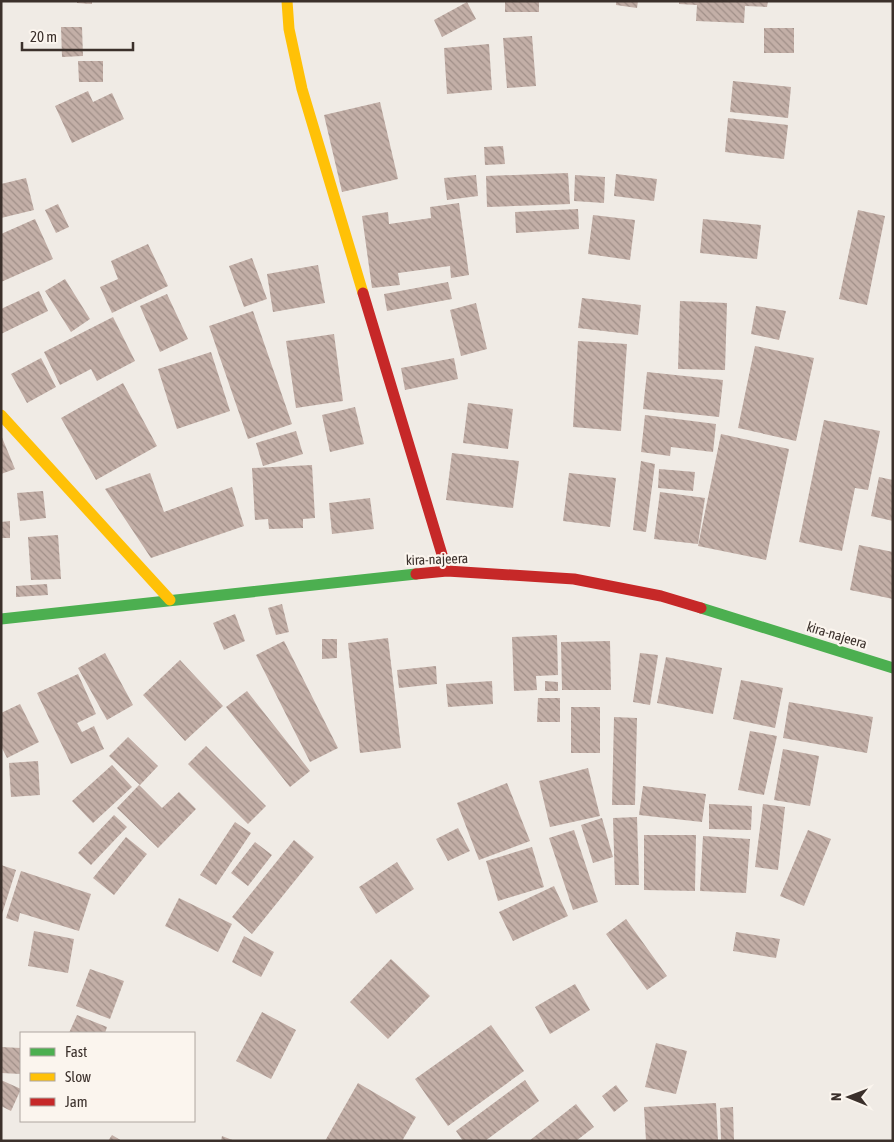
<svg xmlns="http://www.w3.org/2000/svg" width="894" height="1142" font-family="'Asap Condensed',sans-serif">
  <style>
    .building { fill: url(#building-back-hatch) }
    .lines { fill: none; stroke-linecap: round; stroke-linejoin: round }
    .fast { stroke: #4caf50; stroke-width: 11 }
    .slow { stroke: #ffc107; stroke-width: 11 }
    .jam { stroke: #c62828; stroke-width: 11 }
    .labels { text-anchor: middle; stroke-width: 4.5; stroke-linejoin: round; paint-order: stroke }
    .street-label { font-size: 14px; fill: #3b302b; stroke: #fbf5ee }
  </style>
  <defs>
    <pattern id="building-back-hatch" width="6" height="6" patternUnits="userSpaceOnUse" patternTransform="scale(1.25)"><rect width="6" height="6" fill="#c3afa7"/><path d="M-1 5l2 2M0 0l6 6M5-1l2 2" fill="none" stroke="#a08f88"/></pattern>
  </defs>
  <rect width="100%" height="100%" fill="#f0ebe5"/>
  <!-- building -->
  <path class="building" d="M77 1H92V4L77 3Z
    M505 1H539V12H505Z
    M616 1H638L637 8 616 5Z
    M679 1H768L767 7 745 6 744 23 696 21 697 5 679 4Z
    M467 2 476 19 442 37 434 20Z
    M61 27H82L83 56 62 57Z
    M764 28H794V53H764Z
    M532 36 536 86 507 88 503 38Z
    M489 44 492 90 447 94 444 48Z
    M78 61H103V82H79Z
    M733 81 791 87 788 118 730 112Z
    M88 91 93 102 112 93 124 119 72 143 55 106Z
    M380 102 398 179 342 192 324 115Z
    M728 118 788 125 784 159 725 152Z
    M503 146 505 164 485 165 484 147Z
    M568 173 570 204 487 207 486 176Z
    M616 174 657 179 654 201 614 196Z
    M476 175 478 196 447 200 444 178Z
    M575 175 605 177 604 203 574 201Z
    M26 178 34 210 1 218V184Z
    M459 203 469 275 451 278 450 266 398 273 400 285 372 288 362 216 388 212 389 224 431 218 430 207Z
    M58 204 69 227 56 233 45 210Z
    M578 209 579 229 516 233 515 212Z
    M858 210 885 216 867 305 839 299Z
    M593 215 635 220 630 260 588 254Z
    M35 219 53 259 1 282V234Z
    M703 219 761 225 757 259 700 253Z
    M148 244 168 286 112 313 100 287 118 279 111 261Z
    M252 258 267 299 244 307 229 266Z
    M318 265 325 303 273 312 267 274Z
    M65 279 90 319 71 332 45 291Z
    M448 282 452 299 387 311 384 294Z
    M39 291 48 311 1 334V309Z
    M167 294 188 339 160 352 140 306Z
    M582 298 641 305 638 335 578 328Z
    M680 301 727 303 725 370 678 369Z
    M476 303 487 349 461 356 450 310Z
    M756 306 786 311 779 340 751 334Z
    M253 311 292 424 248 439 209 326Z
    M113 317 135 361 97 381 91 369 60 385 44 352Z
    M334 334 343 401 296 408 286 341Z
    M578 341 627 344 621 431 573 427Z
    M755 346 814 358 796 441 738 428Z
    M211 352 230 411 177 429 158 369Z
    M41 358 56 387 27 403 11 374Z
    M454 358 458 379 405 390 401 368Z
    M647 372 723 380 719 417 643 409Z
    M123 383 157 446 96 480 61 418Z
    M468 403 513 409 508 449 463 443Z
    M355 407 364 444 330 452 322 415Z
    M645 415 716 424 713 452 671 447 670 456 641 452Z
    M824 420 880 431 868 490 855 488 842 551 799 542Z
    M296 431 303 454 263 466 256 443Z
    M721 434 789 449 766 560 698 546Z
    M1 435 15 469 1 474Z
    M452 453 519 461 513 508 446 500Z
    M641 461 655 464 646 532 633 530Z
    M312 465 315 518 303 519V528L269 529 268 519 255 520 252 468Z
    M659 469 695 472 693 491 658 488Z
    M150 473 164 512 232 487 244 526 151 558 105 489Z
    M569 473 616 478 610 527 563 521Z
    M879 477 893 480V521L871 516Z
    M43 491 46 518 20 521 17 493Z
    M660 492 705 498 698 544 654 539Z
    M370 498 374 529 332 534 329 503Z
    M10 521V538H1V522Z
    M58 535 61 579 31 580 28 537Z
    M859 545 893 552V599L850 590Z
    M47 584 48 595 16 597V586Z
    M282 604 289 632 276 635 268 608Z
    M235 614 245 641 224 650 213 623Z
    M557 635 558 675 536 676 537 690 514 691 512 637Z
    M388 638 401 748 360 753 348 643Z
    M322 639H337V658L322 659Z
    M284 641 338 748 310 762 256 655Z
    M610 641 611 690H562L561 642Z
    M105 653 133 705 107 720 78 668Z
    M640 653 658 655 650 705 633 702Z
    M666 657 722 668 713 714 657 703Z
    M180 660 223 706 185 741 143 695Z
    M436 666 437 684 399 688 397 670Z
    M78 674 96 714 77 723 82 732 94 726 104 749 71 764 37 693Z
    M741 680 783 688 775 728 733 719Z
    M492 681 493 704 448 707 446 684Z
    M545 681 558 682V691H545Z
    M247 691 310 771 290 787 226 707Z
    M538 698H560V722H537Z
    M789 702 873 717 867 753 783 738Z
    M20 704 39 742 7 758 1 746V713Z
    M571 707H600V753H571Z
    M614 717 637 718 635 805H612Z
    M750 731 777 736 764 795 738 790Z
    M128 737 158 766 140 785 109 756Z
    M206 746 266 806 248 824 188 764Z
    M783 749 819 756 810 806 774 800Z
    M38 761 40 795 11 797 9 763Z
    M112 765 132 787 93 823 72 801Z
    M588 768 600 816 550 827 539 781Z
    M507 783 530 841 479 860 457 803Z
    M139 785 162 808 179 792 196 809 158 848 117 808Z
    M643 786 706 794 702 822 639 815Z
    M709 804 752 806 751 830 709 829Z
    M763 804 785 807 778 870 755 867Z
    M114 815 127 827 91 865 78 853Z
    M637 817 639 885H615L613 818Z
    M602 818 613 857 593 863 581 825Z
    M235 822 251 833 216 885 200 875Z
    M458 828 470 851 448 861 436 839Z
    M574 830 598 902 573 910 549 838Z
    M808 830 831 839 804 906 780 896Z
    M644 835H696L695 891 644 890Z
    M703 836 750 839 746 893 700 891Z
    M126 837 147 854 114 895 93 878Z
    M294 840 314 857 252 934 232 917Z
    M255 842 272 855 248 886 231 873Z
    M532 847 544 887 498 901 486 861Z
    M397 862 414 889 376 914 359 887Z
    M1 865 16 870 2 914H1Z
    M21 871 91 894 79 931 20 913 18 922 6 918Z
    M554 886 568 916 513 941 499 912Z
    M179 898 232 924 218 952 165 926Z
    M626 919 667 976 647 990 606 934Z
    M34 931 74 939 68 973 28 966Z
    M736 932 780 939 776 958 733 951Z
    M244 936 274 952 261 977 232 962Z
    M391 959 430 996 388 1039 350 1002Z
    M90 969 124 981 110 1019 76 1006Z
    M575 984 590 1010 550 1034 535 1007Z
    M262 1012 296 1030 271 1079 236 1061Z
    M77 1015 107 1027 105 1033H69Z
    M491 1025 524 1071 448 1126 415 1079Z
    M656 1043 687 1051 676 1094 645 1087Z
    M1 1047 21 1048V1074L1 1073Z
    M1 1080 21 1089 11 1111 1 1106Z
    M525 1080 539 1101 485 1141H463L456 1131Z
    M358 1083 416 1117 402 1141H325Z
    M616 1085 628 1101 614 1112 602 1096Z
    M716 1103 718 1141H646L644 1107Z
    M576 1104 594 1127 576 1141H529Z
    M733 1107 734 1141H721L720 1108Z
    M112 1135 122 1141H108Z
    M222 1136 235 1141H221Z"/>
  <g class="lines">
    <!-- fast -->
    <path class="fast" d="M701 608 893 668
      M1 619 416 574"/>
    <!-- slow -->
    <path class="slow" d="M287 1 289 29 302 89 363 293
      M1 415 170 600"/>
    <!-- jam -->
    <path class="jam" d="M363 293 447 571
      M416 574 447 571 574 579 661 596 701 608"/>
  </g>
  <g class="labels">
    <!-- street labels -->
    <g class="street-label">
      <text transform="translate(437 559) rotate(-2)" y="5">kira-najeera</text>
      <text transform="translate(837 635) rotate(17)" y="5">kira-najeera</text>
    </g>
  </g>
  <!-- border -->
  <rect width="894" height="1142" fill="none" stroke="#3b302b" stroke-width="5"/>
  <!-- legend -->
  <rect x="20" y="1032" width="175" height="90" fill="#fbf5ee" stroke="#aea6a0"/>
  <rect x="30" y="1048" width="25" height="8" fill="#4caf50" stroke="#aea6a0"/>
  <text x="65" y="1057" font-size="15" fill="#3b302b">Fast</text>
  <rect x="30" y="1073" width="25" height="8" fill="#ffc107" stroke="#aea6a0"/>
  <text x="65" y="1082" font-size="15" fill="#3b302b">Slow</text>
  <rect x="30" y="1098" width="25" height="8" fill="#c62828" stroke="#aea6a0"/>
  <text x="65" y="1107" font-size="15" fill="#3b302b">Jam</text>
  <!-- north arrow -->
  <g transform="translate(849 1097) rotate(271)" stroke="#fbf5ee" stroke-width="4" paint-order="stroke">
  <path d="M0-4L9 19L0 12L-9 19Z" fill="#3b302b"/>
  <text y="-8" font-size="14" font-weight="bold" text-anchor="middle" fill="#3b302b">N</text>
  </g>
  <!-- scale -->
  <path d="M22 42v8h111v-8" fill="none" stroke="#3b302b" stroke-width="2.5"/>
  <text x="30" y="42" font-size="15" fill="#3b302b" stroke="#fbf5ee" stroke-width="4" paint-order="stroke">20 m</text>
</svg>
